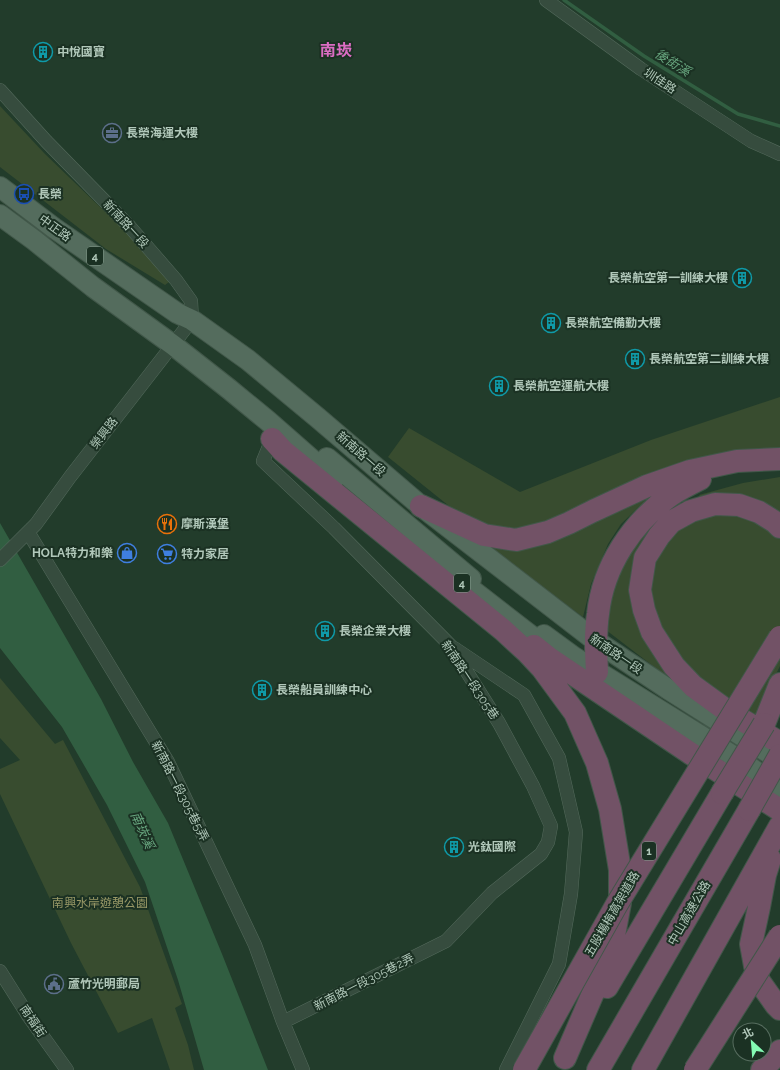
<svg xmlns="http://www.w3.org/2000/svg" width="780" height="1070" font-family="Raleway,'Noto Sans TC',sans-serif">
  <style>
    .green { fill: #384c2f }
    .water { fill: #315e41 }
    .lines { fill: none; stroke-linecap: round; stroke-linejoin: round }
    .stream { stroke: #315e41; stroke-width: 3.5 }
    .street-casing { stroke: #546a5c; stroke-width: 14 }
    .primary-casing { stroke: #42584a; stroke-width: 22 }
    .highway-casing { stroke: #415749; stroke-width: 24 }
    .street { stroke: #364c3e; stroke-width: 13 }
    .primary { stroke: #546c5d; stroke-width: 20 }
    .highway { stroke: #725266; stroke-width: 22 }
    .highway-bridge-casing { stroke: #415749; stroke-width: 24; stroke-linecap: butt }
    .highway-bridge { stroke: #725266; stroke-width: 22 }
    .labels { text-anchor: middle; stroke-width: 4; stroke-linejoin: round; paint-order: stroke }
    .shield { fill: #1b3123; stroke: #849b8d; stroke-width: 1 }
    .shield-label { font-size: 11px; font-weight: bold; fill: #b1c8ba }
    .poi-label { font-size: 12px; font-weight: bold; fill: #b1c8ba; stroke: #1b3123; text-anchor: start }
    .street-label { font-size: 12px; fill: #b1c8ba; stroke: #1b3123 }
    .park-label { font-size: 12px; fill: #999967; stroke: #1b3123 }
    .water-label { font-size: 13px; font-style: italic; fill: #69a880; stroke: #1b3123 }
    .district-label { font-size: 16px; font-weight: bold; fill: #db6dc3; stroke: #1b3123 }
  </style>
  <rect width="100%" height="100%" fill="#223c2b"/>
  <!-- green -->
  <path class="green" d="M0 106 45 154 125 231 169 282 165 285 106 249 0 167Z
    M780 397V447L699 461 548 526 507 533 459 514 388 457 409 428 520 492 651 440Z
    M780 477V516L702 500 699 495 743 483Z
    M644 498 645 501 621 524 608 544 591 584 583 617 481 542Z
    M717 512 749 516 775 532 780 539V666L752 722 697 677 673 650 653 614 649 578 659 548 684 523Z
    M653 529 639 552 670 673 666 676 606 630 611 597 626 560 648 530Z
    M0 678 55 744 63 740 140 887 182 1004 175 1008 188 1045 194 1070H170L152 1018 118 1033 71 943 0 794V769L20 760 0 738Z"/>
  <!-- water -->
  <path class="water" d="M0 523 101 699 133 762 168 823 222 954 268 1070H204L178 980 145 882 107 805 62 727 0 648Z"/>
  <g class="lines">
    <!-- stream -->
    <path class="stream" d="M564 0 644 56 738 114 780 126"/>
    <defs>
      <path id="street" d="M546 0 641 69 751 141 780 154
        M0 90 46 141 130 227 176 280 191 301 192 320 70 477 36 524 0 560
        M272 439 263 461 334 528 450 645 499 723 533 786 551 826 548 842 541 854 492 893 446 941 283 1022
        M28 532 168 762 255 945 283 1022 303 1070
        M454 648 524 695 559 758 576 832 571 894 559 964 506 1070
        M0 971 29 1017 67 1070"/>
      <path id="primary" d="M0 187 54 228 177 313 192 320 248 360 318 418 421 506 596 641 668 689 780 760
        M0 215 34 240 93 287 173 345 229 389 268 421 334 479
        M327 458 471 579
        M454 576 552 652
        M544 635 574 657 743 762 780 789"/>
      <path id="highway" d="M272 439 283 451 503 630 528 653 542 668 575 713 597 763 610 809 620 870V903L615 930 606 963 565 1058
        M421 506 484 535 516 540 548 532 569 523 593 511 647 486 690 471 737 461 780 459
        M780 527 775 522 759 512 739 505 715 504 691 511 671 522 659 536 645 558 640 590 644 610 652 632 674 666 693 686 726 710 780 743
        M534 646 549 658 690 753 780 810
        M597 672C596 652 595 633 598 614 603 566 632 523 671 495 680 489 690 484 700 479
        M764 724 780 684
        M770 859 765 875 759 907 751 944 755 966 759 981 776 1005 780 1009
        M607 987 722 793
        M598 1070 749 810
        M643 1070 780 826
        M762 1070 780 1051"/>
    </defs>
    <!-- street casing -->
    <use href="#street" class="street-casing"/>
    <!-- primary casing -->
    <use href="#primary" class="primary-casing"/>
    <!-- highway casing -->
    <use href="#highway" class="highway-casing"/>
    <!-- street -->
    <use href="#street" class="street"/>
    <!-- primary -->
    <use href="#primary" class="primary"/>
    <!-- highway -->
    <use href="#highway" class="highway"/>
    <defs>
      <path id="highway-bridge" d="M722 793 764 724
        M749 810 780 755
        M524 1070 617 904 780 637
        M695 1070 780 936"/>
    </defs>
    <!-- highway-bridge casing -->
    <use href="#highway-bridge" class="highway-bridge-casing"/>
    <!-- highway-bridge -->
    <use href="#highway-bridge" class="highway-bridge"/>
  </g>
  <!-- icons -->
  <defs>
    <symbol id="building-ring" viewBox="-11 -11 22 22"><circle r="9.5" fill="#1b3123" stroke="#0f9aa8" stroke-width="1.5"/><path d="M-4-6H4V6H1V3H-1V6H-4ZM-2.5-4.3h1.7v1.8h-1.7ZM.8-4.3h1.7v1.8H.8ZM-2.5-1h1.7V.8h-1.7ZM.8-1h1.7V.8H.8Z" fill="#0f9aa8"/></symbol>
    <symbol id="office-ring" viewBox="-11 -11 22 22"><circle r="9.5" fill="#1b3123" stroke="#5c6f8a" stroke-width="1.5"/><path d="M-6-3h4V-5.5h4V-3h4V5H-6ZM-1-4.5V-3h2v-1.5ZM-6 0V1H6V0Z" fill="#5c6f8a"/></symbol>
    <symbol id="bus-ring" viewBox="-11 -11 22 22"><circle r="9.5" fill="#1b3123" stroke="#1a4fb4" stroke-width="1.5"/><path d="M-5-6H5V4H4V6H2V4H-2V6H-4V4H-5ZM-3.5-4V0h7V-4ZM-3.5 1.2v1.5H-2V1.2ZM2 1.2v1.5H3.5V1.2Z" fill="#1a4fb4"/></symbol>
    <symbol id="restaurant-ring" viewBox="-11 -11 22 22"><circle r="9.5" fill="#1b3123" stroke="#e8710a" stroke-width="1.5"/><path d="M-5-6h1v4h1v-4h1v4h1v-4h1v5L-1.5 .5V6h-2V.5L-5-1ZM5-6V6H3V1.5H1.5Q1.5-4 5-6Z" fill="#e8710a"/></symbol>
    <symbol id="shop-ring" viewBox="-11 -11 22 22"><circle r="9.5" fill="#1b3123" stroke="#3f7fe0" stroke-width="1.5"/><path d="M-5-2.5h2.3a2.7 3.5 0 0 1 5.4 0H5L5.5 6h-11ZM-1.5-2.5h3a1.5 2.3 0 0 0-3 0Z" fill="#3f7fe0"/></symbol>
    <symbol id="supermarket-ring" viewBox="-11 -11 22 22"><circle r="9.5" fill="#1b3123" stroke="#3f7fe0" stroke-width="1.5"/><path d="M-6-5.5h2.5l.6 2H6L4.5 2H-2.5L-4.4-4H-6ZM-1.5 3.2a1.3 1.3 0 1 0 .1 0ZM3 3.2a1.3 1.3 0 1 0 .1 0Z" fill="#3f7fe0"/></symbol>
    <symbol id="civic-ring" viewBox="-11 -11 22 22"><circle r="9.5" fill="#1b3123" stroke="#5c6f8a" stroke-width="1.5"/><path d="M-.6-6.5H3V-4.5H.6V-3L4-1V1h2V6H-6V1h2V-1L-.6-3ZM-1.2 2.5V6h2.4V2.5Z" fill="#5c6f8a"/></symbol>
  </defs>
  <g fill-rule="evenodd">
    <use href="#building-ring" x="32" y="41" width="22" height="22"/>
    <use href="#office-ring" x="101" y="122" width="22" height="22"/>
    <use href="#bus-ring" x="13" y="183" width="22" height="22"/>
    <use href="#building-ring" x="731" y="267" width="22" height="22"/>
    <use href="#building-ring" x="540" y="312" width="22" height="22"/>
    <use href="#building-ring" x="624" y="348" width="22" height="22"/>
    <use href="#building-ring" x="488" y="375" width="22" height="22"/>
    <use href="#restaurant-ring" x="156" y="513" width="22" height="22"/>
    <use href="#shop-ring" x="116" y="542" width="22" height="22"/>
    <use href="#supermarket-ring" x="156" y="543" width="22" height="22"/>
    <use href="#building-ring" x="314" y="620" width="22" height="22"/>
    <use href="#building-ring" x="251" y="679" width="22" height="22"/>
    <use href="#building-ring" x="443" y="836" width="22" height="22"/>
    <use href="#civic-ring" x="43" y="973" width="22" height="22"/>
  </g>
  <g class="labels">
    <!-- shield labels -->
    <g class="shield">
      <rect x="87" y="247" width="16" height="18" rx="3"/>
      <rect x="454" y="574" width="16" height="18" rx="3"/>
      <rect x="642" y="842" width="14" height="18" rx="3"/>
    </g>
    <g class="shield-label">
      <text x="95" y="260">4</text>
      <text x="462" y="587">4</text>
      <text x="649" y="855">1</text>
    </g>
    <!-- poi labels -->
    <g class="poi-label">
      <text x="57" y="56">中悅國寶</text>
      <text x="126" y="137">長榮海運大樓</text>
      <text x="38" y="198">長榮</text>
      <text x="728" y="282" text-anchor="end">長榮航空第一訓練大樓</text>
      <text x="565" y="327">長榮航空備勤大樓</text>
      <text x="649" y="363">長榮航空第二訓練大樓</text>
      <text x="513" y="390">長榮航空運航大樓</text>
      <text x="181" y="528">摩斯漢堡</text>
      <text x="113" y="557" text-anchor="end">HOLA特力和樂</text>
      <text x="181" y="558">特力家居</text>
      <text x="339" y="635">長榮企業大樓</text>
      <text x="276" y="694">長榮船員訓練中心</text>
      <text x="468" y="851">光鈦國際</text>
      <text x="68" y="988">蘆竹光明郵局</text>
    </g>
    <!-- street labels -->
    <g class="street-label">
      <text transform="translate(660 81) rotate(33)" y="4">圳佳路</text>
      <text transform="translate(126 224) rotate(47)" y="4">新南路一段</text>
      <text transform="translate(55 228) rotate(36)" y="4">中正路</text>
      <text transform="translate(104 433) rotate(-52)" y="4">榮興路</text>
      <text transform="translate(361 454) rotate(41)" y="4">新南路一段</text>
      <text transform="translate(616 654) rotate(34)" y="4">新南路一段</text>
      <text transform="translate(470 680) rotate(56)" y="4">新南路一段305巷</text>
      <text transform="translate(180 791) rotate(63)" y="4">新南路一段305巷5弄</text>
      <text transform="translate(689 913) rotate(-60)" y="4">中山高速公路</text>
      <text transform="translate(612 914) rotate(-60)" y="4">五股楊梅高架道路</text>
      <text transform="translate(364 982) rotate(-27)" y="4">新南路一段305巷2弄</text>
      <text transform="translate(33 1021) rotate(56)" y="4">南福街</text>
    </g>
    <!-- park labels -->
    <g class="park-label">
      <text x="100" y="907">南興水岸遊憩公園</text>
    </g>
    <!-- water labels -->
    <g class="water-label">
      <text transform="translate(673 62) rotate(32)" y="5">後街溪</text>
      <text transform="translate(143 830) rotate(66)" y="5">南崁溪</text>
    </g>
    <!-- district labels -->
    <g class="district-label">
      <text x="336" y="56">南崁</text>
    </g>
  </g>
  <!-- north arrow -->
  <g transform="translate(752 1042) rotate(334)"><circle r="19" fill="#1b3123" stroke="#576d5f"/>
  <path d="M0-3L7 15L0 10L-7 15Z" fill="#83fbb3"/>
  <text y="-6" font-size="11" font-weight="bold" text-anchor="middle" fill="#b1c8ba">北</text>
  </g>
</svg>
